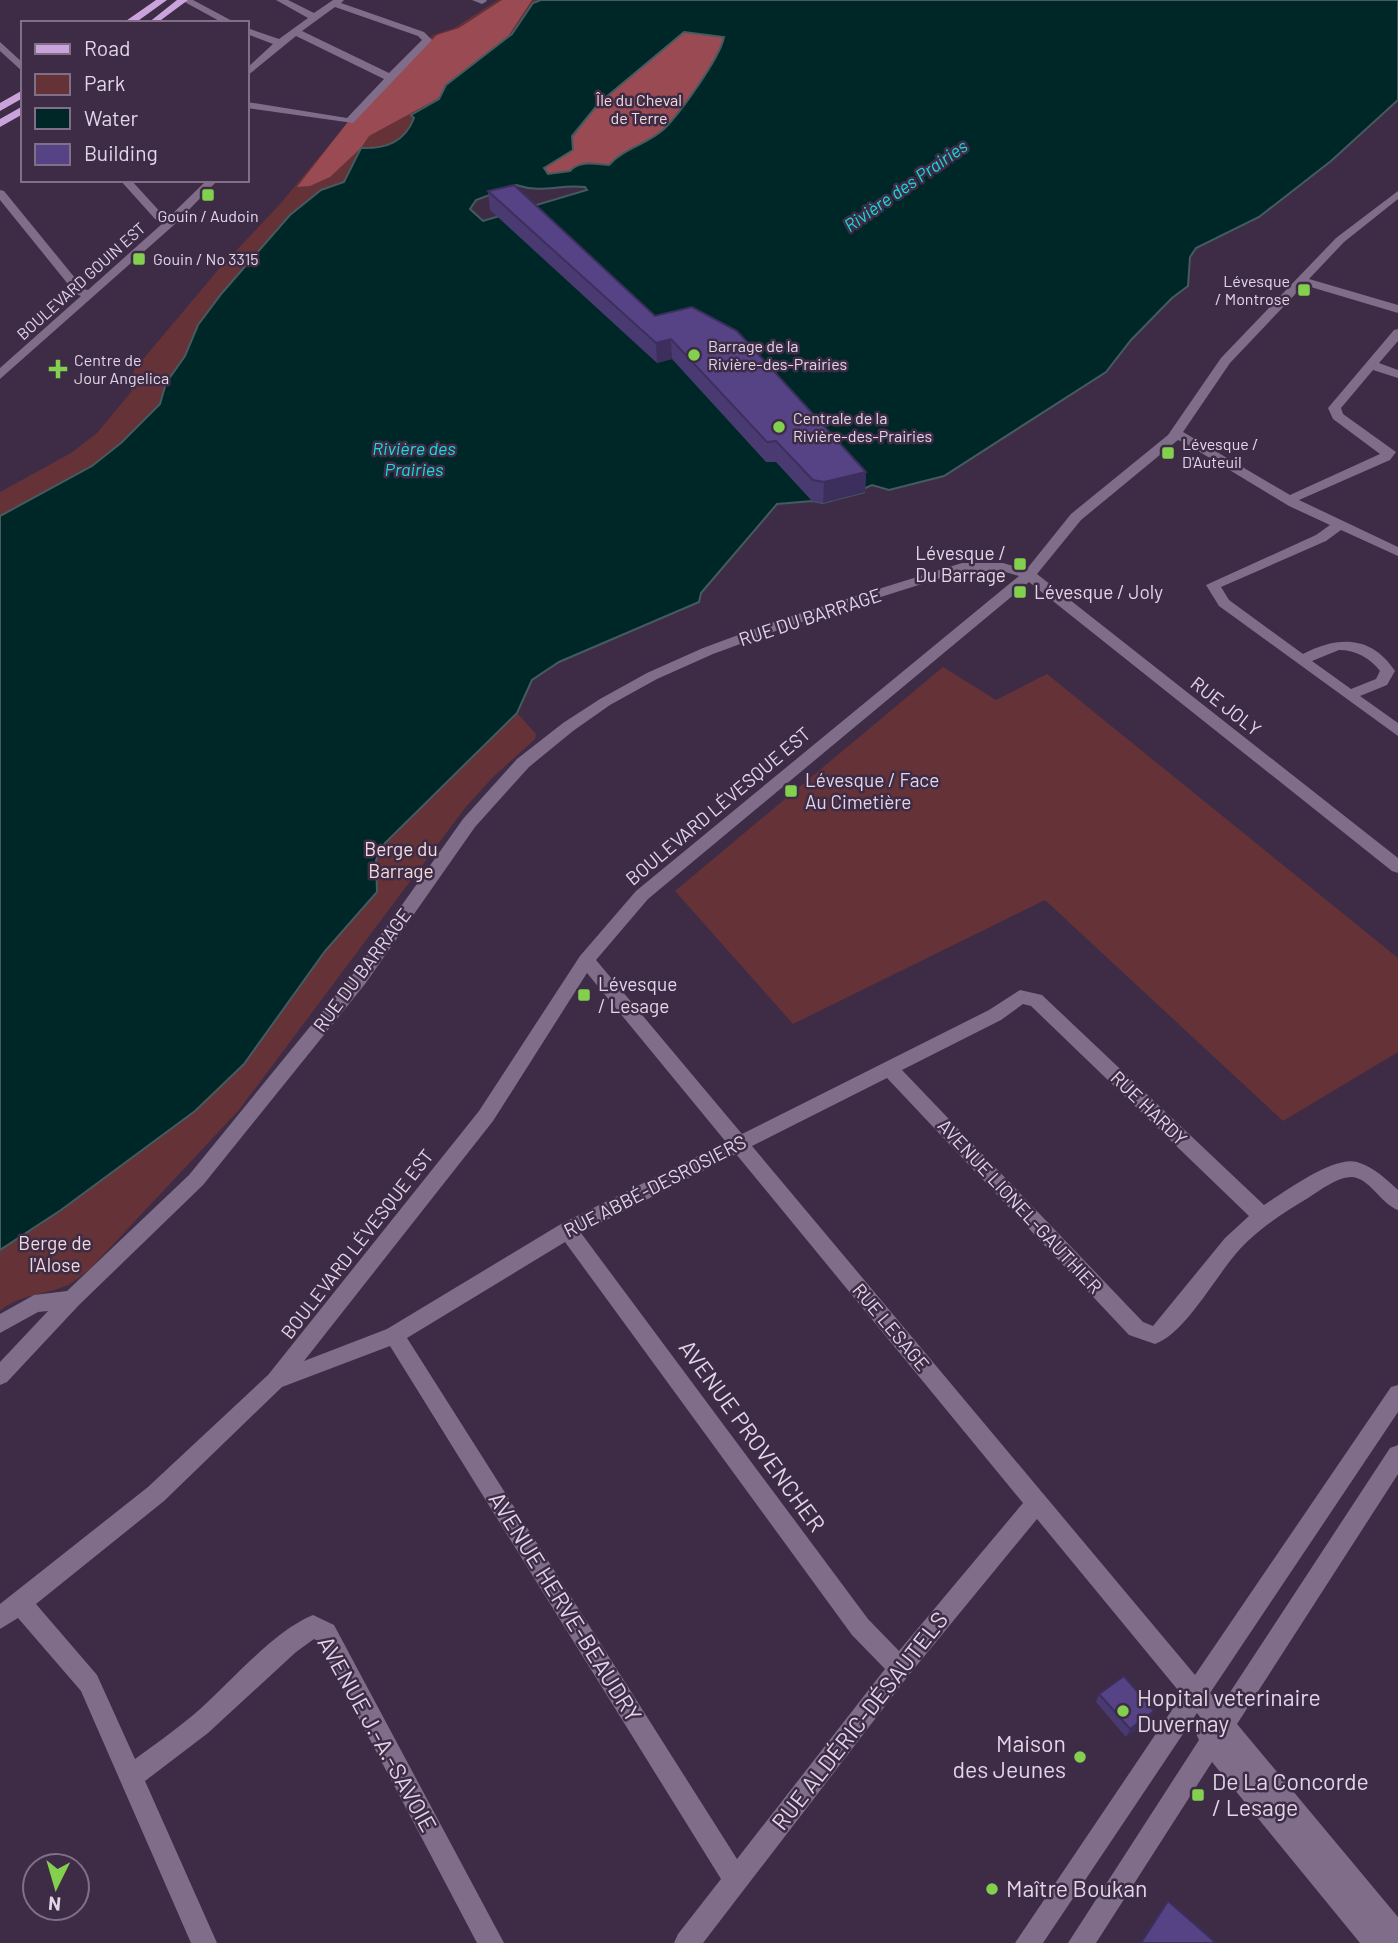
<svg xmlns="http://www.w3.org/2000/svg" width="1398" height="1943" font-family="Barlow,sans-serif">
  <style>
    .green { fill: #643237 }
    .forest { fill: #9a4a53 }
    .water { fill: #002727; stroke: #445b60; stroke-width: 2; fill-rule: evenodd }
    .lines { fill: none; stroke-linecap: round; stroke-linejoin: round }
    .minor { fill: #806d89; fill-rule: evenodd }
    .major { fill: #caa3dd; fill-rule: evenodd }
    .wall { fill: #4a3a72 }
    .shaded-wall { fill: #3c2f5d }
    .building { fill: #564385; stroke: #3c2f5d; stroke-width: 2 }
    .poi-dot { fill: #83d04f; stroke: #3e2c47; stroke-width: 2.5 }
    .labels { text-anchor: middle; stroke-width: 5; stroke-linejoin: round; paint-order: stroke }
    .far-park-label { font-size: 16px; fill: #f3dadb; stroke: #3e2c47 }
    .far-poi-label { font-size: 16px; fill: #e1d5e6; stroke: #3e2c47; text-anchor: start }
    .far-street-label { font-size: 16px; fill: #e1d5e6; stroke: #3e2c47 }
    .far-water-label { font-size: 18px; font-style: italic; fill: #14dddd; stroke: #3e2c47 }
    .poi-label { font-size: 19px; fill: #e1d5e6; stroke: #3e2c47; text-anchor: start }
    .street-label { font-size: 19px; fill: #e1d5e6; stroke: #3e2c47 }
    .park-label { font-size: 19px; fill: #f3dadb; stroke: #3e2c47 }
    .near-street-label { font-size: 23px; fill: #e1d5e6; stroke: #3e2c47 }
    .near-poi-label { font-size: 23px; fill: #e1d5e6; stroke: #3e2c47; text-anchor: start }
  </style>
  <rect width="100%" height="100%" fill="#3e2c47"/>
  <!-- green -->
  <path class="green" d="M498 0H541L533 3 512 34 446 85 439 99 412 115 414 118C405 142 386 149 361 148L344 182 321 190 290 215 222 293 198 325 185 356 166 383 160 404 121 443 92 466 0 516V492L71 453 97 433 131 392 134 370 218 270 280 204 349 121 433 35 454 28Z
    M943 667 996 700 1047 674 1398 958V1052L1283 1121 1045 900 793 1024 675 891Z
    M517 713 536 734 535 739 492 778 465 808 239 1110 91 1268C84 1273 76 1281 68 1285 46 1295 19 1294 0 1311V1250L61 1210 195 1111 244 1064 325 951 377 892 376 860 385 843Z"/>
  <!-- forest -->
  <path class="forest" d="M502 0H532L509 35 437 99 369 136 361 148 330 177 310 186 297 187 347 123 437 35 459 28Z
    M684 32 724 37C720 58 680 113 664 129 648 144 624 148 610 165 584 163 571 174 548 174L543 168 552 164 599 103Z"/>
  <!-- water -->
  <path class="water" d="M541 0H1398V100L1331 161 1259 217 1196 248 1190 257 1188 286 1172 298 1131 340 1106 372 944 476 889 490 872 485 858 491 865 492 823 503 812 501 777 504 701 593 699 602 559 662 532 680 517 713 385 843 376 860 377 892 325 951 244 1064 195 1111 61 1210 0 1250V516L92 466 121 443 160 404 166 383 185 356 198 325 222 293 290 215 321 190 344 182 361 148C386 149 405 142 414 118L411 115 439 99 446 85 512 34 533 3ZM684 32 724 37C720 58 680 113 664 129 648 144 624 148 609 165 597 164 579 160 570 171L548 174 544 168 573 150 572 136 599 103ZM516 185C544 194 557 184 585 187L587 190 483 221 470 209 476 200Z"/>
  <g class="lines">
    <!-- minor -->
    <path class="minor" d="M181 0H193L236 23H223Z
      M276 0H288L314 13 333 0H344L341 3 424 32 432 40 353 123 247 108V102L347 118 384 79 296 36 247 76V68L273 44 247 34V28L279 39 308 18ZM335 7 418 36 422 40 389 73 302 31Z
      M472 0H486L487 1 482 4Z
      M0 42 23 63V72L0 51Z
      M120 180H131L163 215 169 217 207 180H218L175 224 0 379V368L81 296 76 294 0 200V190L4 191 84 289 88 290 163 223 155 219Z
      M1398 191V199L1344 242 1309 279 1398 305V313L1304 285 1230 363 1183 432 1290 495 1380 454 1333 419 1328 408 1394 330 1398 329V341L1379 363 1398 370V378L1373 370 1341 408 1343 414 1396 452 1390 460 1299 500 1398 547V556L1341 530 1326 541 1221 587 1229 600 1303 654C1338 636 1371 635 1395 671L1387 685 1360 696 1398 723V736L1219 606 1206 585 1316 535 1330 525 1289 506 1185 443 1178 440 1081 520 1037 574 1398 858V873L1392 871 1029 582 648 899 596 960 742 1134 989 1010 1020 990 1042 995 1264 1205C1285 1192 1332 1156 1357 1162 1374 1167 1386 1179 1398 1190V1210C1381 1204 1369 1177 1351 1177 1335 1178 1321 1190 1308 1198 1283 1213 1260 1228 1240 1249 1216 1275 1186 1333 1155 1344L1129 1335 887 1078 752 1146 1195 1675 1391 1387 1398 1385V1412L1210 1693 1221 1706 1390 1448 1398 1445V1474L1237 1724 1398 1917V1943H1360L1212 1762 1096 1943H1068L1199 1740 1195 1731 1199 1723 1203 1721 1197 1713 1043 1943H1015L1182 1695 1037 1519 908 1676 703 1943H674L678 1934 721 1879 390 1346 282 1387 164 1501 36 1604 97 1675 135 1759C154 1745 174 1731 192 1716 227 1687 271 1632 313 1615L334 1625 504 1943H477L318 1641 314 1639 296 1652 208 1733 145 1781 217 1943H191L81 1691 18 1618 0 1629V1604L148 1487 268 1375 479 1111 580 956 636 891 1019 576 1002 571H963L792 625 713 654 657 679 610 705 573 731 529 767 475 827 365 984 203 1185 79 1305 7 1382 0 1385V1362L48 1311 38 1312 0 1333V1314L34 1295 67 1291 189 1175 353 974 463 819 517 759 563 723 600 699 647 673 703 648 782 619 962 563H1003L1026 570 1071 514 1168 435 1221 358 1336 238ZM1339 650C1356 650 1370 658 1380 671L1376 679 1351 689 1312 661ZM587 973 726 1142 561 1224 387 1329 304 1361 493 1121ZM1023 1004 1031 1006 1249 1216 1225 1238 1153 1326 1143 1322 902 1070 1001 1020ZM736 1154 1023 1503 899 1651 868 1619 581 1233ZM565 1242 852 1635 885 1669 737 1859 407 1338Z"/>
    <!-- major -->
    <path class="major" d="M156 0H167L135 23H123Z
      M177 0H188L157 23H148Z
      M23 90V98L0 111V103Z
      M23 106V114L0 127V119Z"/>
  </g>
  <!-- wall -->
  <path class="wall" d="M488 191 655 316 866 472 865 492 823 503 812 501 776 462H766L672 359 657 363 490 210Z
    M1099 1694 1154 1711 1150 1719 1126 1737 1096 1702Z"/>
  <!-- shaded-wall -->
  <path class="shaded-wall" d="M671 339 672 359 657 363 656 343Z
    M866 472 865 492 823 503 824 482Z
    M1154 1711 1150 1719 1126 1737 1130 1729Z"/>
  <!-- building -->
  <path class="building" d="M514 185 655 316 692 307 737 331 866 472 824 482 813 480 776 441 767 442 671 339 656 343 488 191Z
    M1124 1676 1154 1711 1130 1729 1099 1694Z
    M1168 1901 1216 1943H1141Z"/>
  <!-- markers -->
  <g class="poi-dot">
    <rect x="201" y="188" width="14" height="14" rx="3.5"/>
    <rect x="132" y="252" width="14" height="14" rx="3.5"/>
    <rect x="1297" y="283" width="14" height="14" rx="3.5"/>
    <circle cx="694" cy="355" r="7"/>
    <path d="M54.5 358.5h7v7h7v7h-7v7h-7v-7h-7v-7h7z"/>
    <circle cx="779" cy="427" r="7"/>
    <rect x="1161" y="446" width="14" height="14" rx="3.5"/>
    <rect x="1013" y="557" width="14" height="14" rx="3.5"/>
    <rect x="1013" y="585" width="14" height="14" rx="3.5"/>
    <rect x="784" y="784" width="14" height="14" rx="3.5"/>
    <rect x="577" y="988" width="14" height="14" rx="3.5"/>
    <circle cx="1123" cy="1711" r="7"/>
    <circle cx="1080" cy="1757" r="7"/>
    <rect x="1191" y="1788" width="14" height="14" rx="3.5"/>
    <circle cx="992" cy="1889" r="7"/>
  </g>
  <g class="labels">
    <!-- far-park labels -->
    <g class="far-park-label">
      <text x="639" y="106">Île du Cheval<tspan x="639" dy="18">de Terre</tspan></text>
    </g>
    <!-- far-poi labels -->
    <g class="far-poi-label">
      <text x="208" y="222" text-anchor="middle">Gouin / Audoin</text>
      <text x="153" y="265">Gouin / No 3315</text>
      <text x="1290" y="287" text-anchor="end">Lévesque<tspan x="1290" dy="18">/ Montrose</tspan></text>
      <text x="708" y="352">Barrage de la<tspan x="708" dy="18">Rivière-des-Prairies</tspan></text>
      <text x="74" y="366">Centre de<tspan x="74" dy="18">Jour Angelica</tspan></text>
      <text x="793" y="424">Centrale de la<tspan x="793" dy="18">Rivière-des-Prairies</tspan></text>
      <text x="1182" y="450">Lévesque /<tspan x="1182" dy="18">D'Auteuil</tspan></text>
    </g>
    <!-- far-street labels -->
    <g class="far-street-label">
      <text transform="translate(81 281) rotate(-42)" y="6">BOULEVARD GOUIN EST</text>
    </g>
    <!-- far-water labels -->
    <g class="far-water-label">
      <text transform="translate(906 186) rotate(-35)" y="6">Rivière des Prairies</text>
      <text x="414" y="455">Rivière des<tspan x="414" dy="21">Prairies</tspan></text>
    </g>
    <!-- poi labels -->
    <g class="poi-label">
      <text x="1006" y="560" text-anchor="end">Lévesque /<tspan x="1006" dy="22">Du Barrage</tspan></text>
      <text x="1034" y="599">Lévesque / Joly</text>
      <text x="805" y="787">Lévesque / Face<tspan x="805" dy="22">Au Cimetière</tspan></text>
      <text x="598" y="991">Lévesque<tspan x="598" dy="22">/ Lesage</tspan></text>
    </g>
    <!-- street labels -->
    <g class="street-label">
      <text transform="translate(810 617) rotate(-18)" y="7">RUE DU BARRAGE</text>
      <text transform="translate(1226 706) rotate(38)" y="7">RUE JOLY</text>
      <text transform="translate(718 806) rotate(-40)" y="7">BOULEVARD LÉVESQUE EST</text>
      <text transform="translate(362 970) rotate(-53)" y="7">RUE DU BARRAGE</text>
      <text transform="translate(1149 1108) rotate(44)" y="7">RUE HARDY</text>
      <text transform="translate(655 1186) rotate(-27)" y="7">RUE ABBÉ-DESROSIERS</text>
      <text transform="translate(1020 1206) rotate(47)" y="7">AVENUE LIONEL-GAUTHIER</text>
      <text transform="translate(357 1244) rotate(-52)" y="7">BOULEVARD LÉVESQUE EST</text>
      <text transform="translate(891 1327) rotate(50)" y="7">RUE LESAGE</text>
    </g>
    <!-- park labels -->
    <g class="park-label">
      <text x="401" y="856">Berge du<tspan x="401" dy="22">Barrage</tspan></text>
      <text x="55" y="1250">Berge de<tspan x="55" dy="22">l'Alose</tspan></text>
    </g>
    <!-- near-street labels -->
    <g class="near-street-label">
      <text transform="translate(752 1436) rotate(54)" y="8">AVENUE PROVENCHER</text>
      <text transform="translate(565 1607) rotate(58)" y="8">AVENUE HERVE-BEAUDRY</text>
      <text transform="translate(860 1721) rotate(-52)" y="8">RUE ALDÉRIC-DÉSAUTELS</text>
      <text transform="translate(377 1734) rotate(61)" y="8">AVENUE J.-A.-SAVOIE</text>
    </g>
    <!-- near-poi labels -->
    <g class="near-poi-label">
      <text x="1137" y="1706">Hopital veterinaire<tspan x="1137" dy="26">Duvernay</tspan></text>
      <text x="1066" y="1752" text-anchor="end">Maison<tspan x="1066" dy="26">des Jeunes</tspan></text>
      <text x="1212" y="1790">De La Concorde<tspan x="1212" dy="26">/ Lesage</tspan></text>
      <text x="1006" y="1897">Maître Boukan</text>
    </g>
  </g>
  <!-- legend -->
  <rect x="21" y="21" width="228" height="161" fill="#3e2c47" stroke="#7f7087" stroke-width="2"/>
  <rect x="35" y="44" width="35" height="10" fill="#caa3dd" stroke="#7f7087" stroke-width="2"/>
  <text x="84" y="56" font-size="21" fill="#e1d5e6">Road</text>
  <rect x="35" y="74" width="35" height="21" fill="#643237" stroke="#7f7087" stroke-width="2"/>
  <text x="84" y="91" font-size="21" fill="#e1d5e6">Park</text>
  <rect x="35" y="108" width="35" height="21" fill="#002727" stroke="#7f7087" stroke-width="2"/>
  <text x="84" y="126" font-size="21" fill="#e1d5e6">Water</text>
  <rect x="35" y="144" width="35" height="21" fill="#564385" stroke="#7f7087" stroke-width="2"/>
  <text x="84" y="161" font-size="21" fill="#e1d5e6">Building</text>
  <!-- north arrow -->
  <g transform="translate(56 1887) rotate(185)"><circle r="33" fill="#3e2c47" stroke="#7f7087" stroke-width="2"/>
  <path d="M0-5L12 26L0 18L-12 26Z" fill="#83d04f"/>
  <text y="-10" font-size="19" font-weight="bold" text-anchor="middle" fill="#e1d5e6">N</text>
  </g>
</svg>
